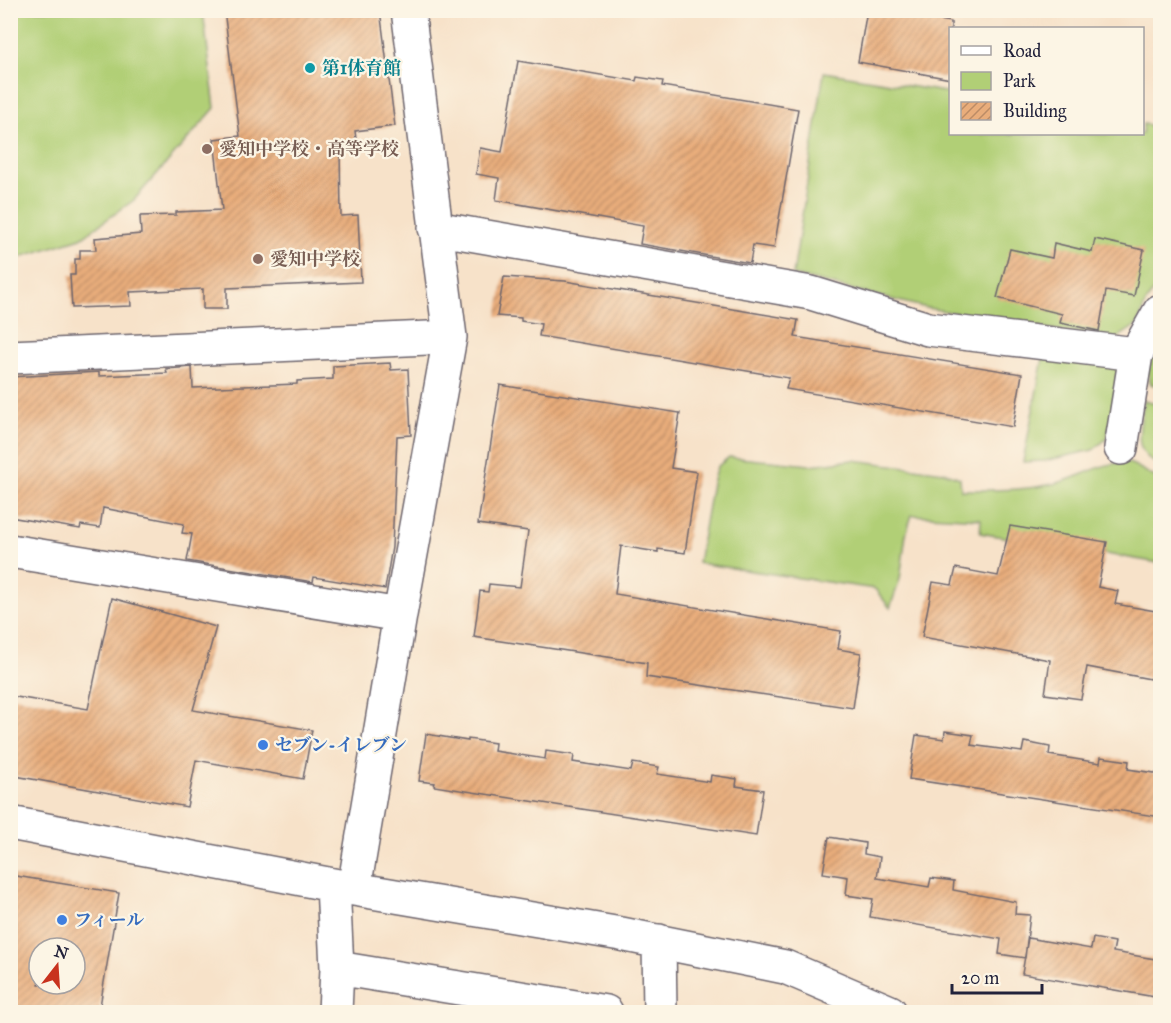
<svg xmlns="http://www.w3.org/2000/svg" width="1171" height="1023" font-family="'IM FELL Great Primer','Noto Serif JP',serif">
  <style>
    .green { fill: #b1cf76; stroke: #6a7858; stroke-width: 1.5 }
    .building { fill: url(#building-hatch); fill-rule: evenodd }
    .lines { fill: none; stroke-linecap: round; stroke-linejoin: round }
    .minor-casing { stroke: #6d656d; stroke-width: 36 }
    .minor { stroke: #fff; stroke-width: 33 }
    .culture-dot { fill: #0f9aa8; stroke: #fcf5e5; stroke-width: 2 }
    .education-dot { fill: #8d6e63; stroke: #fcf5e5; stroke-width: 2 }
    .shop-dot { fill: #3f7fe0; stroke: #fcf5e5; stroke-width: 2 }
    .labels { text-anchor: middle; stroke-width: 4.5; stroke-linejoin: round; paint-order: stroke }
    .culture-label { font-size: 18px; font-weight: bold; fill: #0d838f; stroke: #fcf5e5; text-anchor: start }
    .education-label { font-size: 18px; font-weight: bold; fill: #785e54; stroke: #fcf5e5; text-anchor: start }
    .shop-label { font-size: 18px; font-weight: bold; fill: #366cbe; stroke: #fcf5e5; text-anchor: start }
  </style>
  <defs>
    <pattern id="building-hatch" width="6" height="6" patternUnits="userSpaceOnUse" patternTransform="scale(1.5)"><rect width="6" height="6" fill="#e9ad7b"/><path d="M-1 1l2-2M0 6l6-6M5 7l2-2" fill="none" stroke="#bc8c66"/></pattern>
  </defs>
  <rect width="100%" height="100%" fill="#fcf5e5"/>
  <filter id="ink" filterUnits="userSpaceOnUse"><feTurbulence type="fractalNoise" baseFrequency=".0167" numOctaves="2"/><feDisplacementMap in="SourceGraphic" scale="12" xChannelSelector="R" yChannelSelector="G"/><feConvolveMatrix kernelMatrix="1 2 1 2 8 2 1 2 1" color-interpolation-filters="sRGB"/></filter>
  <filter id="wash" filterUnits="userSpaceOnUse"><feTurbulence type="fractalNoise" baseFrequency=".008" numOctaves="4" result="noise"/><feDisplacementMap in="SourceGraphic" scale="24" xChannelSelector="R" yChannelSelector="G"/><feGaussianBlur stdDeviation="1.35" result="paint"/><feColorMatrix in="noise" values="0 0 0 0 0 0 0 0 0 0 0 0 0 0 0 0 0 1.4 0 .05"/><feComposite in="paint" operator="in"/></filter>
  <g filter="url(#wash)">
    <rect width="100%" height="100%" fill="#f7e2c9"/>
    <!-- green -->
    <path class="green" d="M11 10 203 11 215 108 134 200 81 238 11 260Z
      M824 72 950 93V134H1142L1143 124 1160 127V280L1145 304 1138 324 1114 340 927 308 793 275Z
      M1160 330V386L1151 384 1148 371Z
      M1044 353 1118 363 1116 404 1106 439 1093 450 1044 461 1023 462Z
      M1144 400 1160 404V465C1129 452 1141 427 1144 400Z
      M729 457 810 465 853 460 944 472 960 478 961 490C994 490 1025 491 1057 483 1079 478 1106 460 1128 463 1135 464 1152 476 1160 480V563L980 533 981 519 912 515 906 534 900 579 890 608 875 589 698 563 712 483 717 467Z"/>
    <g id="blocks">
      <!-- building -->
      <path class="building" d="M224 10H380L395 126 355 131 357 147 340 149 341 216 358 215 361 282 227 288V309H203V289L130 292 131 306 72 308 70 275H75V259H80V250H96L95 238 141 234 140 216 176 215V212L222 210 214 139 240 136Z
        M867 10H886L951 22V79L858 62Z
        M518 61 636 81 637 77 663 81 662 86 798 109 774 248 753 245 750 263 640 244 643 226 496 200 499 178 476 174 480 148 502 152Z
        M1095 239 1144 250 1134 296 1106 291 1099 331 1060 323 1062 314 997 298 1010 249 1052 258 1054 243 1092 252Z
        M504 277 565 281 798 320 795 337 1022 374 1013 427 786 389 789 378 539 336 541 324 521 321V318L497 316Z
        M390 363 391 370 408 369 411 435 397 436 392 547 385 589 314 577 313 582 187 561 192 534 182 533 184 524 103 508 100 528 81 525 80 529 10 517V377L99 372V376L167 373 166 369 192 367 193 388 297 384V381L333 379V366Z
        M500 385 680 413 671 468 697 472 685 553 658 549V552L621 546 615 594 841 631 838 649 861 653 853 708 646 677 647 663 474 637 480 591 488 592 489 584 520 587 528 531 478 524Z
        M1010 526 1107 542 1098 587 1118 591 1115 604 1161 612V681L1087 667 1081 699 1045 694 1050 660 922 637 933 582 952 585 956 568 998 576Z
        M112 598 216 627 193 710 312 730 303 779 196 760 187 807 10 775V696L88 709Z
        M945 731 973 735 971 745 1022 752 1024 742 1050 747 1049 755 1100 763 1101 757 1129 761 1128 769 1161 774V817L909 779 916 735 944 739Z
        M426 734 468 741V739L495 743 494 751 545 759 546 751 574 755 573 762 631 771 633 763 659 767 657 774 710 782 711 775 737 779 736 786 763 790 756 836 434 786 435 783 419 781Z
        M829 837 865 843 864 854 880 857 877 878 929 887 931 878 954 881 953 890 1016 902 1015 914 1030 915 1025 958 999 954 1001 939 870 917 873 899 846 895 848 877 823 873Z
        M10 875 119 893 99 1012H10ZM39 948H75V984H39Z
        M1028 938 1091 949 1093 938 1115 942 1113 952 1161 960V998L1022 974Z"/>
    </g>
  </g>
  <g filter="url(#ink)">
    <use href="#blocks" fill-opacity="0" stroke="#6d656d" stroke-width="1.5"/>
    <g class="lines">
      <defs>
        <path id="minor" d="M435 228 811 293 928 329 1136 354
          M10 357 450 337
          M1121 448 1136 354 1160 311
          M10 551 400 615
          M10 823 354 889 621 934 785 967 890 1012
          M333 885 337 968 335 1012
          M354 889 400 615 450 337 408 10
          M659 941 660 1012
          M337 968 606 1012"/>
      </defs>
      <!-- minor casing -->
      <use href="#minor" class="minor-casing"/>
      <!-- minor -->
      <use href="#minor" class="minor"/>
    </g>
  </g>
  <!-- markers -->
  <circle class="culture-dot" cx="310" cy="68" r="6"/>
  <g class="education-dot">
    <circle cx="207" cy="149" r="6"/>
    <circle cx="258" cy="259" r="6"/>
  </g>
  <g class="shop-dot">
    <circle cx="263" cy="745" r="6"/>
    <circle cx="62" cy="920" r="6"/>
  </g>
  <g class="labels">
    <!-- culture labels -->
    <g class="culture-label">
      <text x="322" y="74">第1体育館</text>
    </g>
    <!-- education labels -->
    <g class="education-label">
      <text x="219" y="155">愛知中学校・高等学校</text>
      <text x="270" y="265">愛知中学校</text>
    </g>
    <!-- shop labels -->
    <g class="shop-label">
      <text x="275" y="751">セブン-イレブン</text>
      <text x="74" y="926">フィール</text>
    </g>
  </g>
  <!-- margin -->
  <rect width="1171" height="1023" fill="none" stroke="#fcf5e5" stroke-width="36"/>
  <!-- legend -->
  <rect x="949" y="27" width="195" height="108" fill="#fcf5e5" stroke="#a5a1a1" stroke-width="1.5"/>
  <rect x="961" y="46" width="30" height="9" fill="#ffffff" stroke="#a5a1a1" stroke-width="1.5"/>
  <text x="1003" y="57" font-size="18" fill="#22223b">Road</text>
  <rect x="961" y="72" width="30" height="18" fill="#b1cf76" stroke="#a5a1a1" stroke-width="1.5"/>
  <text x="1003" y="87" font-size="18" fill="#22223b">Park</text>
  <rect x="961" y="102" width="30" height="18" fill="url(#building-hatch)" stroke="#a5a1a1" stroke-width="1.5"/>
  <text x="1003" y="117" font-size="18" fill="#22223b">Building</text>
  <!-- north arrow -->
  <g transform="translate(57 966) rotate(17)"><circle r="28" fill="#fcf5e5" stroke="#a5a1a1" stroke-width="1.5"/>
  <path d="M0-4.5L10 22L0 15L-10 22Z" fill="#c8321e"/>
  <text y="-9" font-size="16" font-weight="bold" text-anchor="middle" fill="#22223b">N</text>
  </g>
  <!-- scale -->
  <path d="M952 984v9h90v-9" fill="none" stroke="#22223b" stroke-width="3"/>
  <text x="961" y="984" font-size="18" fill="#22223b" stroke="#fcf5e5" stroke-width="4.5" paint-order="stroke">20 m</text>
</svg>
